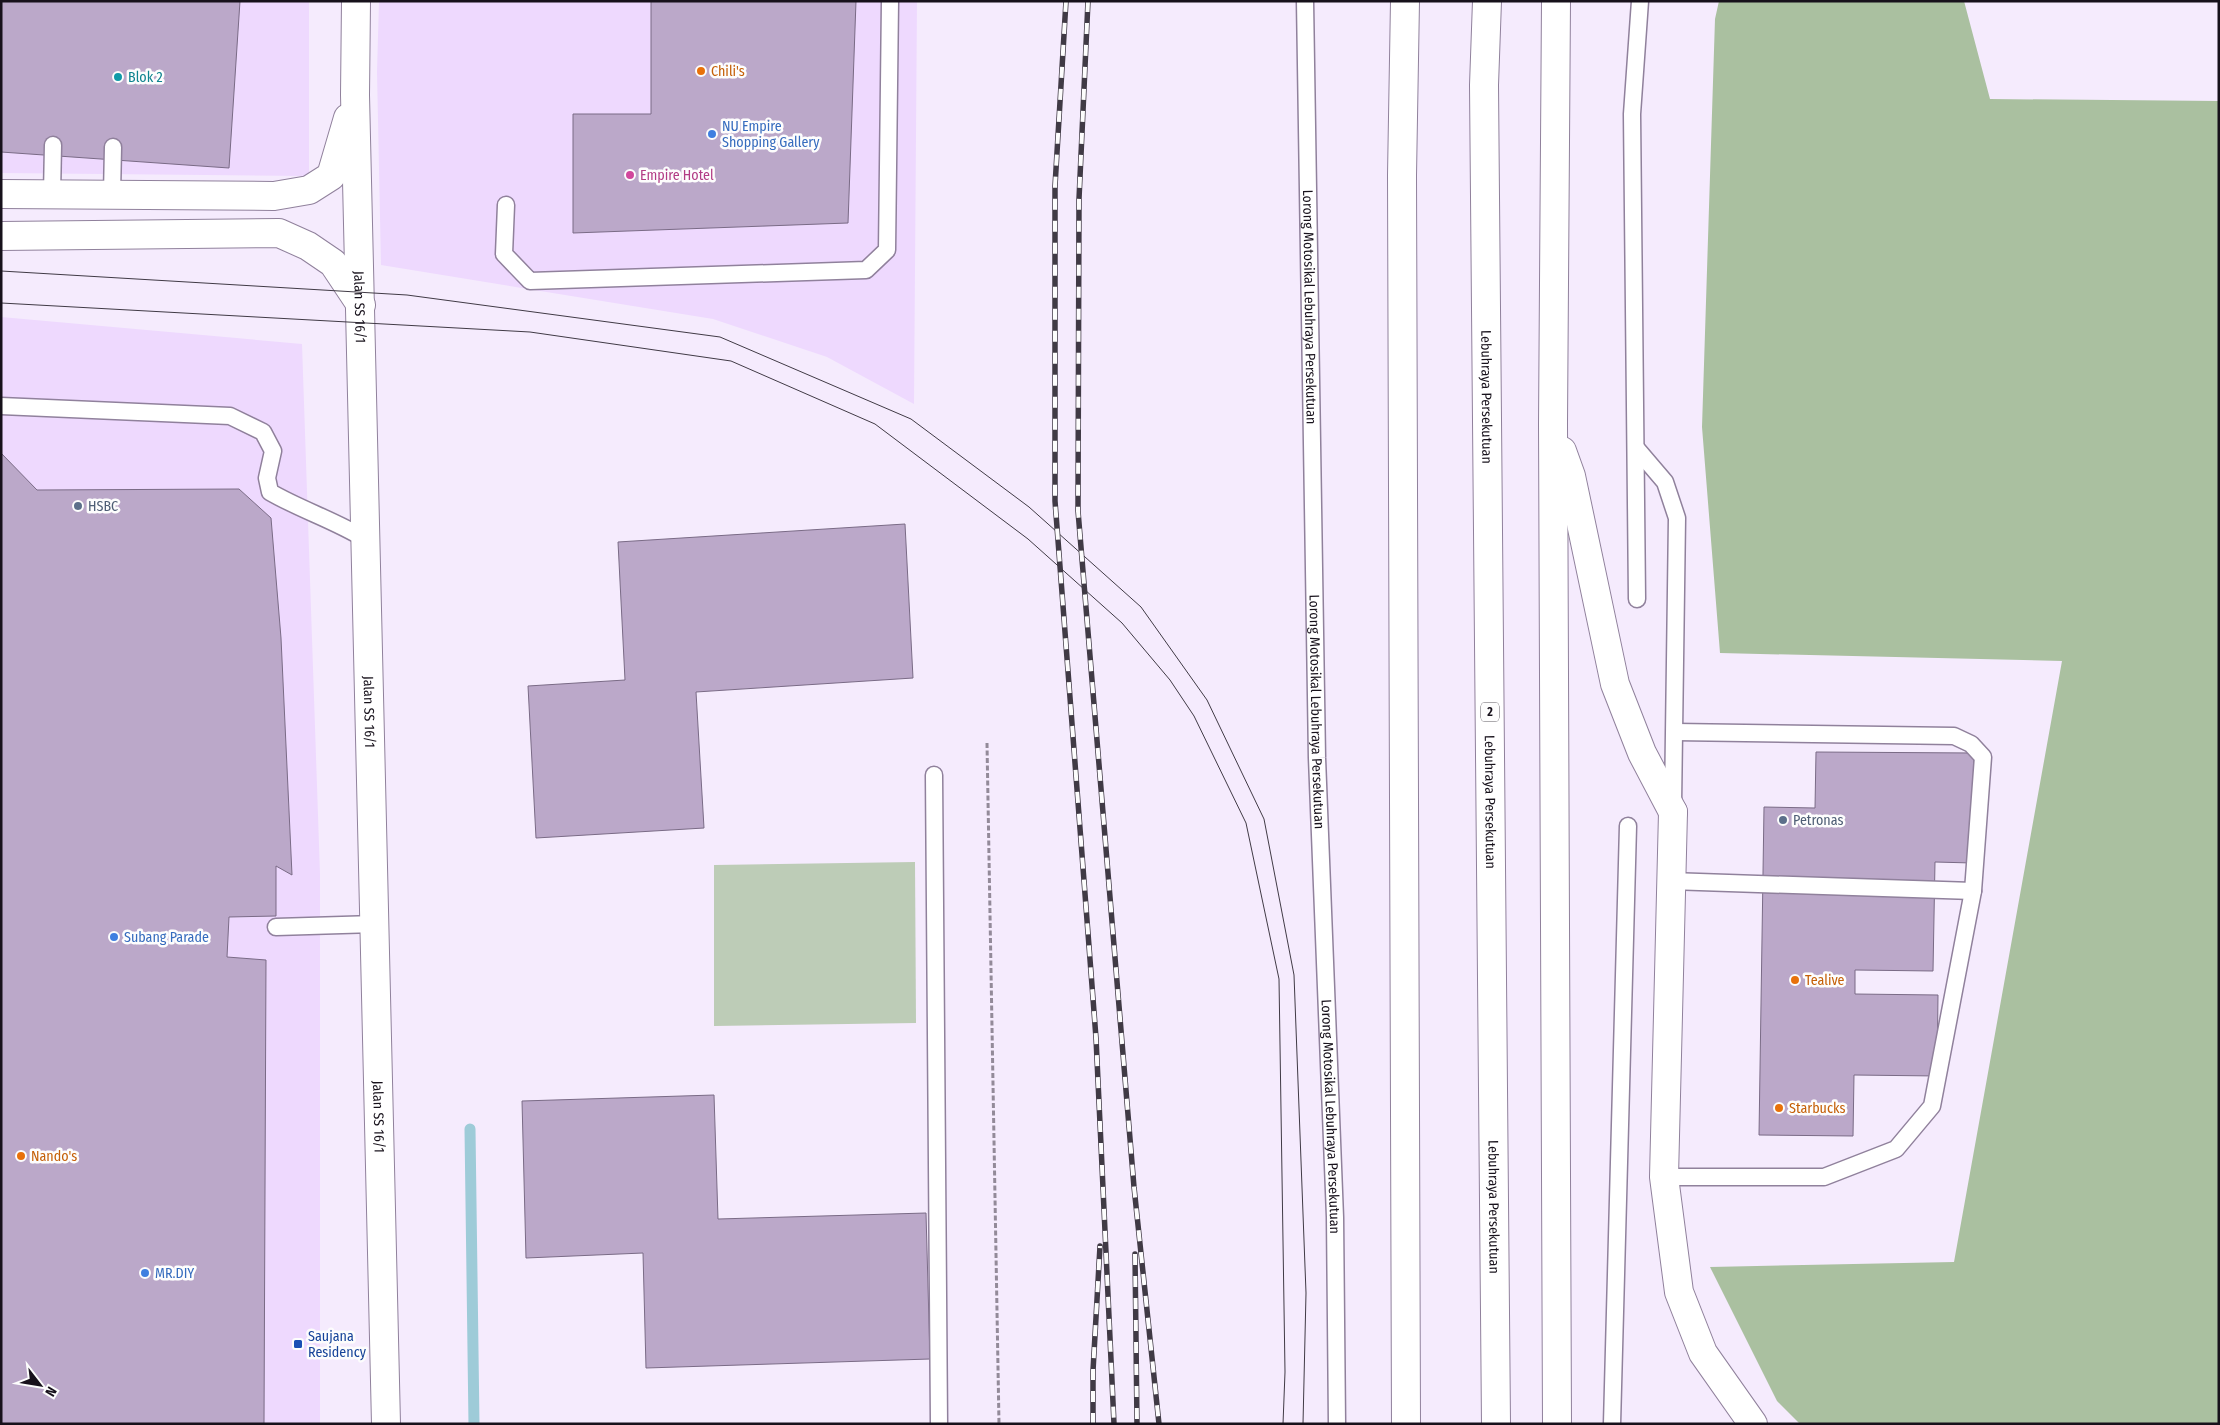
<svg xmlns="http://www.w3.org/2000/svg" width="2220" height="1425" font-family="'Fira Sans Condensed',sans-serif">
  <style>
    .built { fill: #eed9fe }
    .green { fill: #bdccb7 }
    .forest { fill: #aac0a0 }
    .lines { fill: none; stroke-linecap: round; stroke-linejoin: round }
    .stream { stroke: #9ecbd8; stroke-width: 11 }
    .building { fill: #bba8c9; stroke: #7a6b86 }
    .service-casing { stroke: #90819c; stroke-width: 19 }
    .minor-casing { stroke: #90819c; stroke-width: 30 }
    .tertiary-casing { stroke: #90819c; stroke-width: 30 }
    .trunk-casing { stroke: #90819c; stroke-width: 30 }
    .path { stroke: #938a99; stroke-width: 3; stroke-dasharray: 5 2.5; stroke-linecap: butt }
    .service { stroke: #fff; stroke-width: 16 }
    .minor { stroke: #fff; stroke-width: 28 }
    .tertiary { stroke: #fff; stroke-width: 28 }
    .trunk { stroke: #fff; stroke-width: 28 }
    .tram { stroke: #403a45; stroke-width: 1 }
    .rail-casing { stroke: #403a45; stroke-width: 5.5 }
    .rail { stroke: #fdfdfd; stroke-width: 4; stroke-dasharray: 11; stroke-linecap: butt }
    .food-dot { fill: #e8710a; stroke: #fdfdfd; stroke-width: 2 }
    .culture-dot { fill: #0f9aa8; stroke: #fdfdfd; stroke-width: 2 }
    .shop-dot { fill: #3f7fe0; stroke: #fdfdfd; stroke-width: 2 }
    .hotel-dot { fill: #d1479c; stroke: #fdfdfd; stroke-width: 2 }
    .service-dot { fill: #5c6f8a; stroke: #fdfdfd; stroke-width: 2 }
    .transit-dot { fill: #1a4fb4; stroke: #fdfdfd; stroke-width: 2 }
    .labels { text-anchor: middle; stroke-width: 5; stroke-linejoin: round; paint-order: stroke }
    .shield { fill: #fdfdfd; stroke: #5c585f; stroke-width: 1 }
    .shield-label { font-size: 12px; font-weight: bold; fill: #17111b }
    .food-label { font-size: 14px; fill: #c56008; stroke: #fdfdfd; text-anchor: start }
    .culture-label { font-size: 14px; fill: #0d838f; stroke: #fdfdfd; text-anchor: start }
    .shop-label { font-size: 14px; fill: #366cbe; stroke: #fdfdfd; text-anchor: start }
    .hotel-label { font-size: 14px; fill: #b23c85; stroke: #fdfdfd; text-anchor: start }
    .street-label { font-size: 14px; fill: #17111b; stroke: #fdfdfd }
    .service-label { font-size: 14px; fill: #4e5e75; stroke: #fdfdfd; text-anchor: start }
    .transit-label { font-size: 14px; fill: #164399; stroke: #fdfdfd; text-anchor: start }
  </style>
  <rect width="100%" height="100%" fill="#f5ebfd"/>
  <!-- built -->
  <path class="built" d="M1 1H309V176L1 173Z
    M379 1H917L914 404 827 357 713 319 381 265 377 72Z
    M1 317 302 344 320 874V1424H1Z"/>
  <!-- green -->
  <path class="green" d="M915 862 916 1023 714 1026V865Z"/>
  <!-- forest -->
  <path class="forest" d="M1719 1H1964L1990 99 2219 101V1424H1800L1777 1401 1710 1267 1954 1262 2062 661 1720 653 1702 427 1715 19Z"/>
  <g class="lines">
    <!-- stream -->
    <path class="stream" d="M470 1129 474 1424"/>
  </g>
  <!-- building -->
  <path class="building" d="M1 1H240L229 168 1 152Z
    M651 1H856L848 223 573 233V114H651Z
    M1 453 37 490 239 489 271 518 281 638 292 875 276 866V916L229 917 227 957 266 960 264 1424H1Z
    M905 524 913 678 696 692 704 828 536 838 528 686 625 680 618 542Z
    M1816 752 1974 753 1972 863 1935 862 1933 971 1855 970V994L1938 995 1937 1076 1854 1075 1853 1136 1759 1135 1764 807 1815 808Z
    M714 1095 718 1219 926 1213 930 1359 646 1368 643 1253 526 1258 522 1101Z"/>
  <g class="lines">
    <defs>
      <g id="service">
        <path id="s1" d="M1305 1 1317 758 1335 1217 1337 1424"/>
        <path d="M52 194 53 145"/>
        <path d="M112 194 113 147"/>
        <path d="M506 205 504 254 530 281 866 270 887 250 890 1"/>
        <path d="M1 406 230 416 263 432 273 451 267 478 270 492C301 510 334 520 365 539"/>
        <path d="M1636 448 1665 482 1677 518 1673 805"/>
        <path d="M1637 599 1632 114 1640 1"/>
        <path d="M934 775 939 1424"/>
        <path d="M1670 881 1973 891 1983 757 1971 744 1954 736 1675 732"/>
        <path d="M276 927 375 924"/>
        <path d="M1664 1177H1824L1896 1149 1932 1106 1973 891"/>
        <path d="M1612 1424 1628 826"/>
      </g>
      <path id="minor" d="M1673 812 1664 1177 1679 1292 1703 1353 1753 1424"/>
      <g id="tertiary">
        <path id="s2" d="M356 1 355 95 386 1424"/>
        <path d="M1 194 274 196 309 190 331 176 348 118"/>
        <path d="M1 236 279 233 308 246 333 263 361 305"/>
      </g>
      <g id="trunk">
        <path d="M1405 1 1402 175 1406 1424"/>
        <path id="s3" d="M1487 1 1484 85 1496 1424"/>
        <path d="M1556 1 1553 424 1557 1424"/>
        <path d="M1562 451 1571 476 1615 684 1642 753 1673 812"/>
      </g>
    </defs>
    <!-- service casing -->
    <use href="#service" class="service-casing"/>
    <!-- minor casing -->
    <use href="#minor" class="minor-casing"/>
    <!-- tertiary casing -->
    <use href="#tertiary" class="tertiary-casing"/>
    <!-- trunk casing -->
    <use href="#trunk" class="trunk-casing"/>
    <!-- path -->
    <path class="path" d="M987 743 999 1424"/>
    <!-- service -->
    <use href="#service" class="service"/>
    <!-- minor -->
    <use href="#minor" class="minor"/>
    <!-- tertiary -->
    <use href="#tertiary" class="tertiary"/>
    <!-- trunk -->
    <use href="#trunk" class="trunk"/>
    <!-- tram -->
    <path class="tram" d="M1 271 407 295 720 337 911 419 1029 507 1141 607 1207 700 1264 819 1294 975 1306 1293 1303 1424
      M1 303 530 332 731 361 875 424 1028 539 1122 623 1170 680 1194 716 1246 823 1279 979 1285 1372 1283 1424"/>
    <defs>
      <path id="rail" d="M1066 1 1055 186V501L1096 1038 1114 1424
        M1088 1 1079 199 1078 511 1134 1187 1159 1424
        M1135 1254 1137 1424
        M1093 1424V1371L1100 1246"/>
    </defs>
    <!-- rail casing -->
    <use href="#rail" class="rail-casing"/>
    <!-- rail -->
    <use href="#rail" class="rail"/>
  </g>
  <!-- markers -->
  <g class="food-dot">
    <circle cx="701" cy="71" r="5"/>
    <circle cx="1795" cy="980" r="5"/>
    <circle cx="1779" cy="1108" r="5"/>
    <circle cx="21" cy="1156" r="5"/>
  </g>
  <circle class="culture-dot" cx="118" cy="77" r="5"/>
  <g class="shop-dot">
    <circle cx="712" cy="134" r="5"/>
    <circle cx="114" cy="937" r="5"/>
    <circle cx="145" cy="1273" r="5"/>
  </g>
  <circle class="hotel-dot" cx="630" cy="175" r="5"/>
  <g class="service-dot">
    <circle cx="78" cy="506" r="5"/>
    <circle cx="1783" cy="820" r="5"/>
  </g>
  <rect class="transit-dot" x="293" y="1339" width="10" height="10" rx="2.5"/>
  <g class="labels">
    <!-- shield labels -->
    <rect class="shield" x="1481" y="702.5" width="18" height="19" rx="4"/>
    <g class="shield-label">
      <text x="1490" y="716">2</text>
    </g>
    <!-- food labels -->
    <g class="food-label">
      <text x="711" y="76">Chili's</text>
      <text x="1805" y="985">Tealive</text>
      <text x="1789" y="1113">Starbucks</text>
      <text x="31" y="1161">Nando's</text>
    </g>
    <!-- culture labels -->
    <g class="culture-label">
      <text x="128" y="82">Blok 2</text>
    </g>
    <!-- shop labels -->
    <g class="shop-label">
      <text x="722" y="131">NU Empire<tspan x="722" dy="16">Shopping Gallery</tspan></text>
      <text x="124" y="942">Subang Parade</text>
      <text x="155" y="1278">MR.DIY</text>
    </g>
    <!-- hotel labels -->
    <g class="hotel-label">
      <text x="640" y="180">Empire Hotel</text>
    </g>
    <!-- street labels -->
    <g class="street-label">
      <text dy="5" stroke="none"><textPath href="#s2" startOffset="306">Jalan SS 16/1</textPath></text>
      <text dy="5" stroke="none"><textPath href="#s1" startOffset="306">Lorong Motosikal Lebuhraya Persekutuan</textPath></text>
      <text dy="5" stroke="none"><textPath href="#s3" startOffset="396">Lebuhraya Persekutuan</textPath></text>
      <text dy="5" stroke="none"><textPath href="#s2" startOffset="711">Jalan SS 16/1</textPath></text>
      <text dy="5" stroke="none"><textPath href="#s1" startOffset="711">Lorong Motosikal Lebuhraya Persekutuan</textPath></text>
      <text dy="5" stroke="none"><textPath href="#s3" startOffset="801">Lebuhraya Persekutuan</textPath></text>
      <text dy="5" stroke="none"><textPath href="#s2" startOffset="1116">Jalan SS 16/1</textPath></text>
      <text dy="5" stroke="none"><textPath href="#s1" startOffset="1116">Lorong Motosikal Lebuhraya Persekutuan</textPath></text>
      <text dy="5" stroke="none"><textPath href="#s3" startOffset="1206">Lebuhraya Persekutuan</textPath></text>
    </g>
    <!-- service labels -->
    <g class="service-label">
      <text x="88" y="511">HSBC</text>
      <text x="1793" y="825">Petronas</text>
    </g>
    <!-- transit labels -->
    <g class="transit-label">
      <text x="308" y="1341">Saujana<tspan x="308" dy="16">Residency</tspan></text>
    </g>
  </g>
  <!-- border -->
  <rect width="2220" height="1425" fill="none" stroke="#17111b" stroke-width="5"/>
  <!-- north arrow -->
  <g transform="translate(40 1385) rotate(121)" stroke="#fdfdfd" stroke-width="4" paint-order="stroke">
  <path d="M0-4L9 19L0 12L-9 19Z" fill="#17111b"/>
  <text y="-8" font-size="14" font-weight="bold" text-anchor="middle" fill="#17111b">N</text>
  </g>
</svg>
